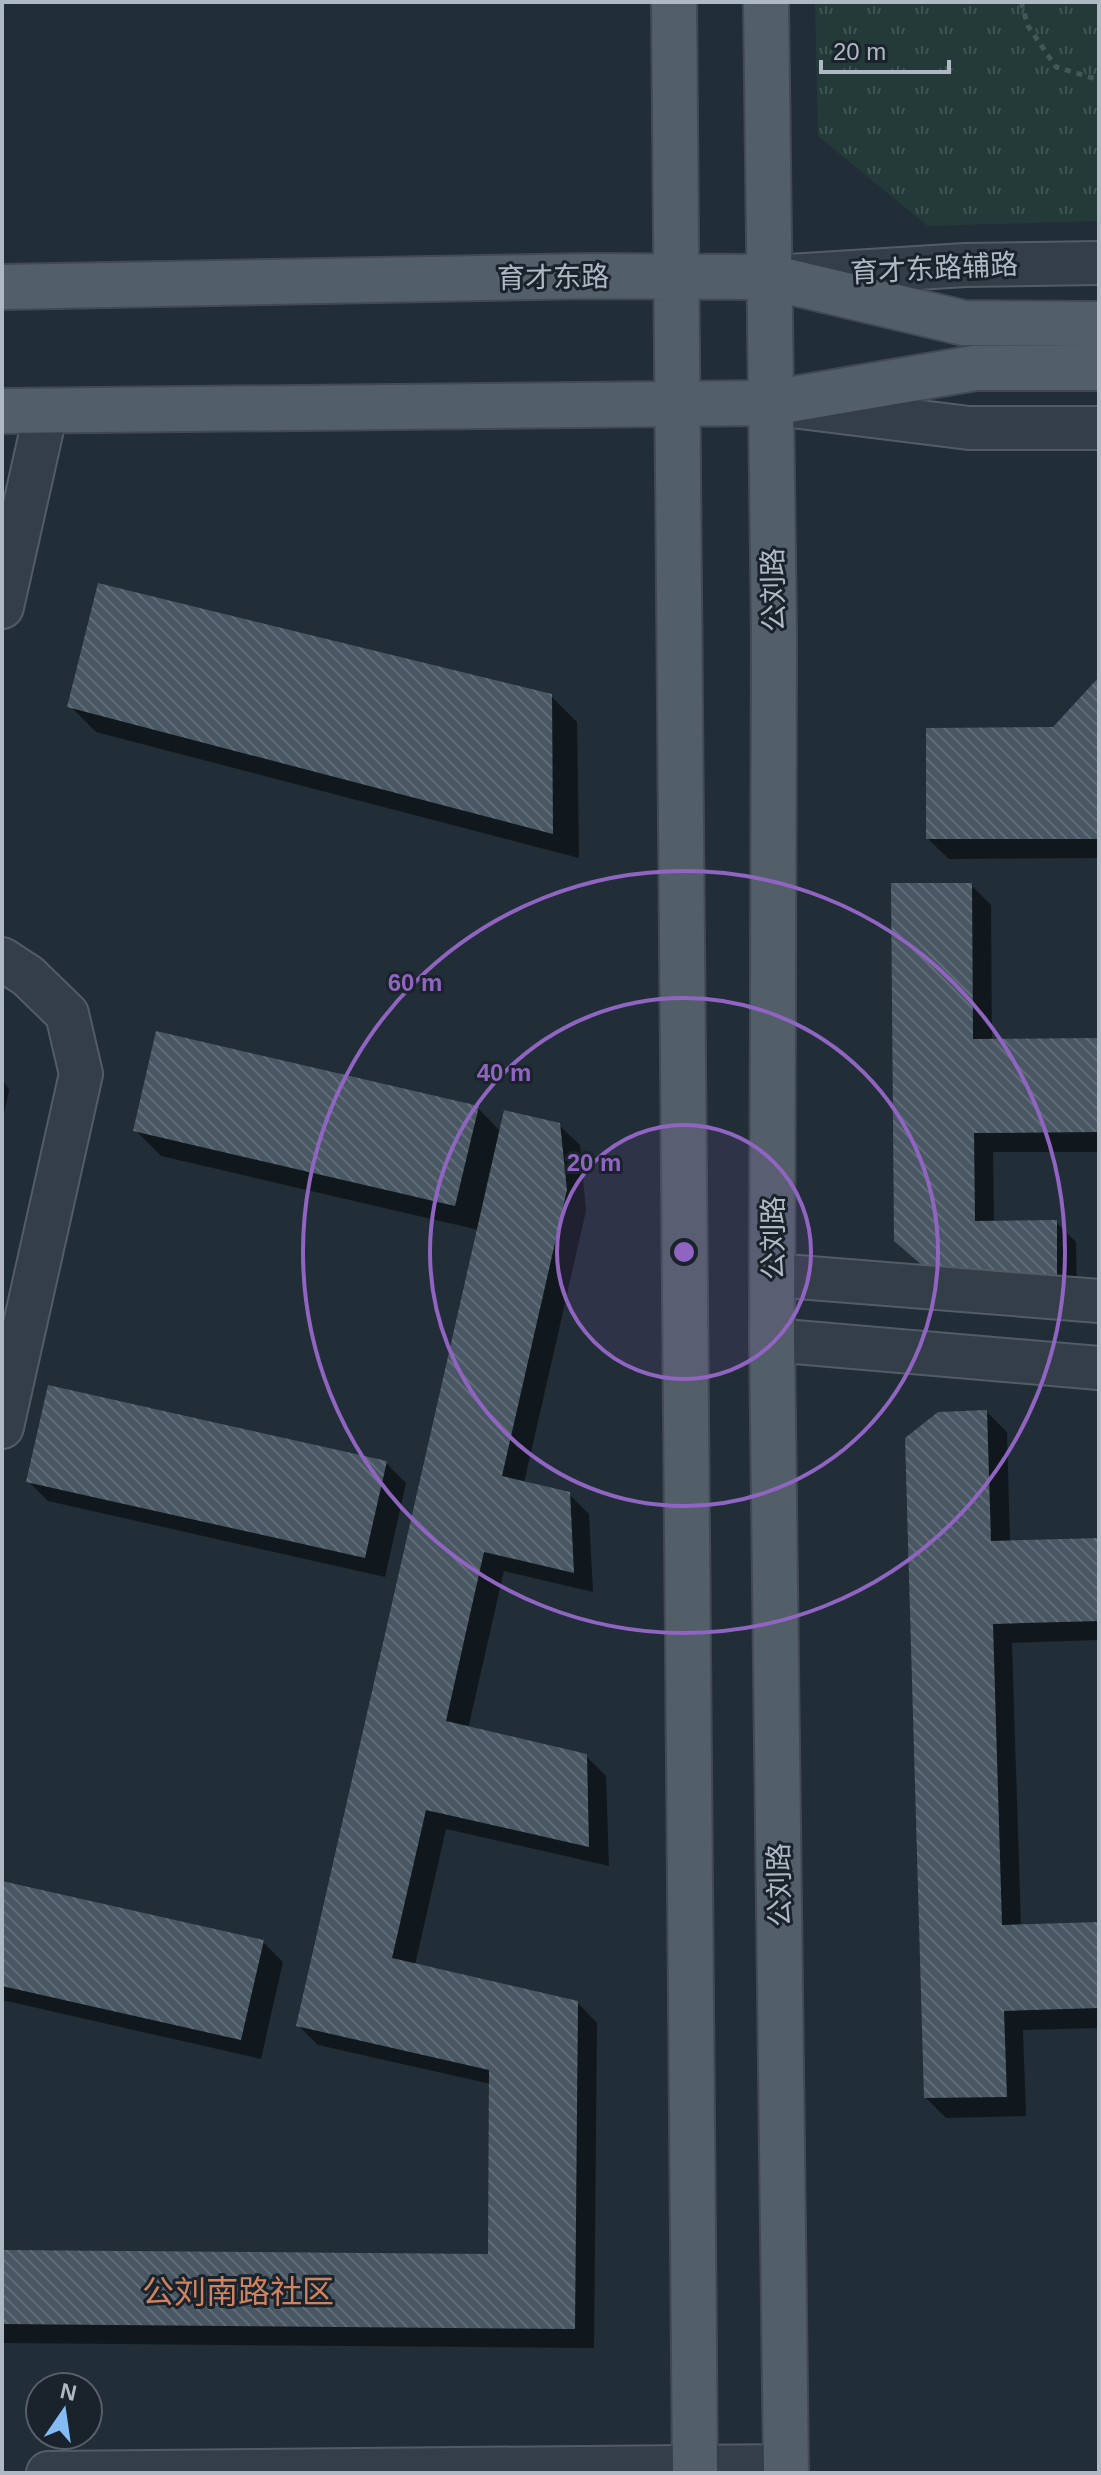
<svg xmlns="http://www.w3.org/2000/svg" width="1101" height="2475" font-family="Helvetica,'Noto Sans SC',sans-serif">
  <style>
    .park { fill: url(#park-tufts) }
    .shadow { fill: #0007 }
    .building { fill: url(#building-back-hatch) }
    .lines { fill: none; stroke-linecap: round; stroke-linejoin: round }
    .minor-casing { stroke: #525c65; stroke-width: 46 }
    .major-casing { stroke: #414a54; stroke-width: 48 }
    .path { stroke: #425757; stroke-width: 5; stroke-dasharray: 6 6; stroke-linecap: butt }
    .minor { stroke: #343e48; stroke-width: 42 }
    .major { stroke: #525e68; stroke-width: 44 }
    .ring { fill: none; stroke: #9064c1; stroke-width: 4 }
    .labels { text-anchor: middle; stroke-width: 6; stroke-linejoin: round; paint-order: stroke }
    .street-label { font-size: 28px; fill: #afb9c4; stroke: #1a232c }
    .quarter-label { font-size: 32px; fill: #d0835e; stroke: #1a232c }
    .centre { fill: #9064c1; stroke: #1a232c; stroke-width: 4 }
    .ring-label { font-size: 24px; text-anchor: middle; font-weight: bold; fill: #9064c1; stroke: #1a232c; stroke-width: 6; stroke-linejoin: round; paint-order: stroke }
  </style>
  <defs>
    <pattern id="park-tufts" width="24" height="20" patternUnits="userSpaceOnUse" patternTransform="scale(2)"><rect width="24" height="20" fill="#243a39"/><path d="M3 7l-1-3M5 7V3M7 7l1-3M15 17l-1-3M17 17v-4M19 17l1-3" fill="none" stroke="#415454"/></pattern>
    <pattern id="building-back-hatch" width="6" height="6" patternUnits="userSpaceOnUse" patternTransform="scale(2)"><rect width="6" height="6" fill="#495763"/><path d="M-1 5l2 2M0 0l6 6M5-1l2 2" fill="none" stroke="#616d78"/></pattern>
  </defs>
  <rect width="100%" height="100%" fill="#212d37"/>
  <!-- park -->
  <path class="park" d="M815 2H1099V221L928 226 818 136Z"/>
  <!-- shadow -->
  <path class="shadow" d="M1099 680V858L949 859 928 839 1054 729Z
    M551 696 577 722 579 858 96 732 70 706Z
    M971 885 991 905 992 1041 1099 1040V1152H993L994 1223 1056 1222 1076 1242 1077 1298 961 1299 896 1240Z
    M2 1078 9 1090 2 1123Z
    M478 1108 501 1132 559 1125 580 1145 586 1211 524 1483 569 1494 589 1514 593 1592 504 1571 468 1729 586 1756 606 1776 609 1866 446 1829 415 1965 577 2002 597 2023 594 2348 2 2343V2252L490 2256 491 2084 318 2045 298 2025 479 1230 161 1156 135 1130Z
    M987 1412 1007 1432 1010 1542 1099 1540V1640L1012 1643 1021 1926 1099 1924V2028L1023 2030 1026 2116 946 2118 926 2098Z
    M386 1463 406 1483 385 1577 48 1501 28 1481Z
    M2 1883 263 1942 283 1962 261 2059 2 2000Z"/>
  <!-- building -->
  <path class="building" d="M98 583 552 694 553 834 67 707Z
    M1099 677V839H926V728L1053 727Z
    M891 883H972L973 1039 1099 1038V1132L974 1133 975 1221 1057 1220V1279L939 1280 894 1241Z
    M156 1031 479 1106 455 1206 133 1131Z
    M504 1110 560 1123 567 1190 502 1476 570 1492 574 1573 484 1552 446 1721 587 1754 589 1847 426 1810 392 1958 578 2001 575 2329 2 2324V2250L488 2254 489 2070 296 2026Z
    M48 1385 387 1461 365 1558 26 1482Z
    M987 1410 991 1541 1099 1538V1621L993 1624 1002 1925 1099 1922V2008L1004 2011 1007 2097 924 2098 905 1438 938 1412Z
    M2 1881 264 1940 241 2040 2 1986Z"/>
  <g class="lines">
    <defs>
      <path id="minor" d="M789 276 965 265 1099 263
        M792 406 969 428H1099
        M2 607 46 411
        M2 959 28 976 67 1014 81 1074 2 1427
        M773 1275 1099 1301
        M772 1340 1099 1368
        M48 2473 786 2466"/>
      <path id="major" d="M674 2 695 2473
        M766 2 774 637 772 1340 786 2473
        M2 287 592 276 769 277 964 323 1099 324
        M2 411 771 403 975 368H1099"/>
    </defs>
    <!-- minor casing -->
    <use href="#minor" class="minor-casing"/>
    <!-- major casing -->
    <use href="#major" class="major-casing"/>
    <!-- path -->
    <path class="path" d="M1021 2 1028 26 1056 67 1099 80"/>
    <!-- minor -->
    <use href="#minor" class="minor"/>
    <!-- major -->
    <use href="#major" class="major"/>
  </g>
  <!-- distance rings -->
  <circle cx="684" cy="1252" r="127" fill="#9064c1" fill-opacity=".12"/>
  <g class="ring">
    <circle cx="684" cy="1252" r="127"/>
    <circle cx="684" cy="1252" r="254"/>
    <circle cx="684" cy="1252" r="381"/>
  </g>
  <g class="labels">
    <!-- street labels -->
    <g class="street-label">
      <text transform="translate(934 268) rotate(-3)" y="10">育才东路辅路</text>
      <text transform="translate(553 277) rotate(-1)" y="10">育才东路</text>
      <text transform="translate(773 590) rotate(-91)" y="10">公刘路</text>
      <text transform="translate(773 1238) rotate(-90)" y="10">公刘路</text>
      <text transform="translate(779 1885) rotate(-91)" y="10">公刘路</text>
    </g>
    <!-- quarter labels -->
    <g class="quarter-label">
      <text x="238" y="2303">公刘南路社区</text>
    </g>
  </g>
  <circle cx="684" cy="1252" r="12" class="centre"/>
  <g class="ring-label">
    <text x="415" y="991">60 m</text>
    <text x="504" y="1081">40 m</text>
    <text x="594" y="1171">20 m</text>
  </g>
  <!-- border -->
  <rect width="1101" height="2475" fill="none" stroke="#afb9c4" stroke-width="8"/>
  <!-- north arrow -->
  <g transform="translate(64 2411) rotate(13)"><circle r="38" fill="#1a232c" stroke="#565f69" stroke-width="2"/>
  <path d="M0-6L14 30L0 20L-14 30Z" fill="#84bbf4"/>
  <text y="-12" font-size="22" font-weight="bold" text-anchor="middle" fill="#afb9c4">N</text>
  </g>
  <!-- scale -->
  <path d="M821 60v12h128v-12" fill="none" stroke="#afb9c4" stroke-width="4"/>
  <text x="833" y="60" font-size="24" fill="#afb9c4" stroke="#1a232c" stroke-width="6" paint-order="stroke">20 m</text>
</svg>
